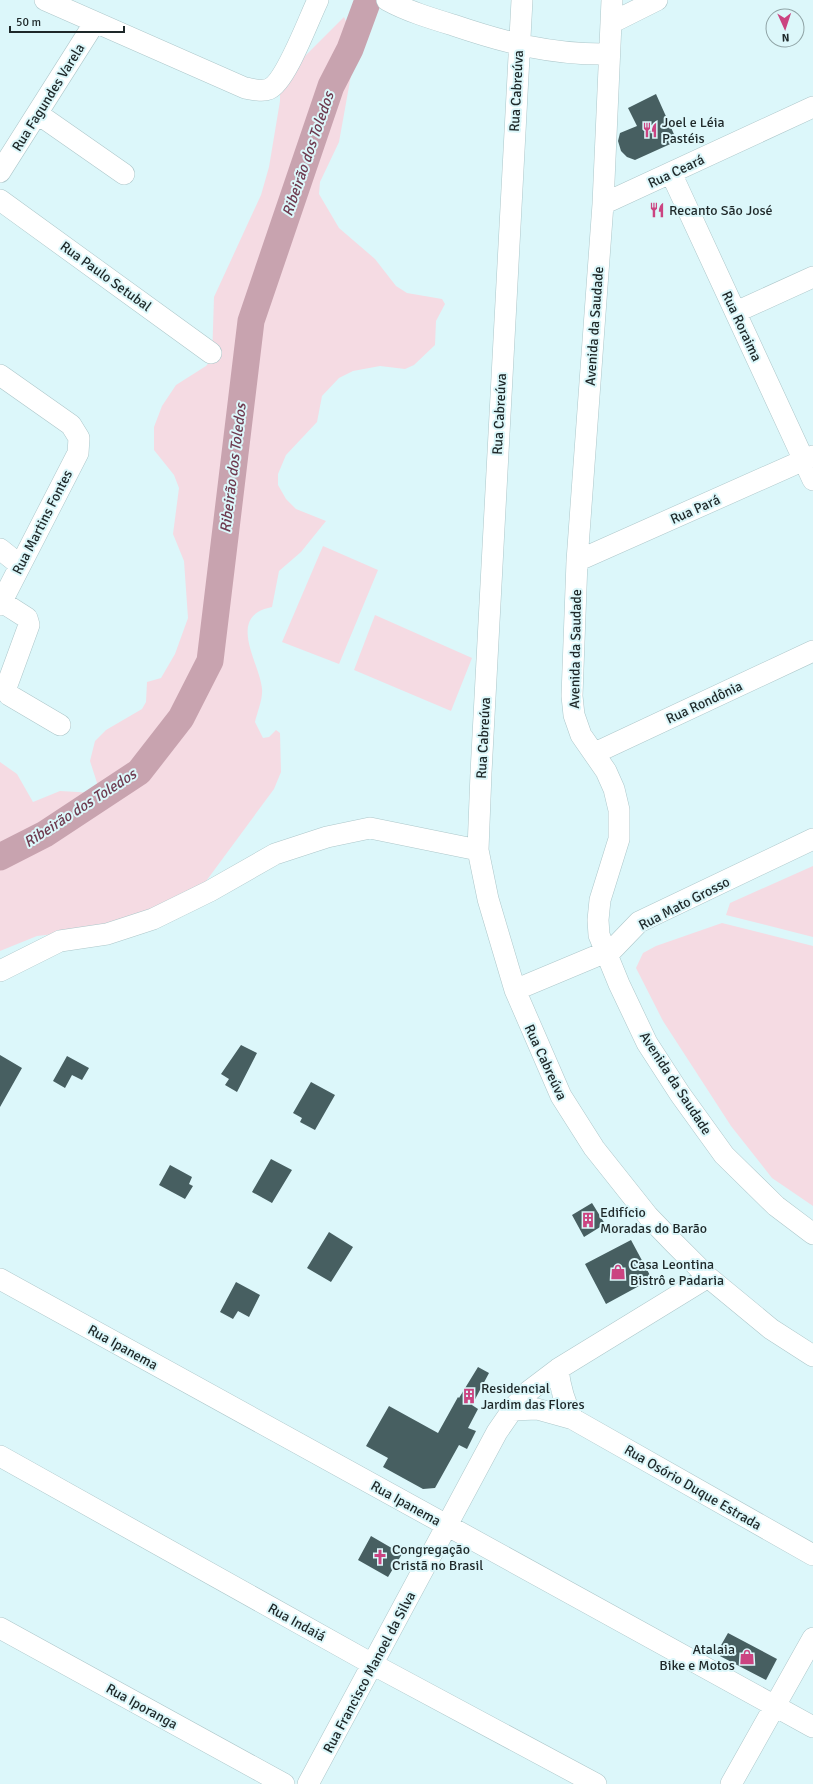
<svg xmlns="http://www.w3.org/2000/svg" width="813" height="1784" font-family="Signika,sans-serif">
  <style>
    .green { fill: #f5dbe3 }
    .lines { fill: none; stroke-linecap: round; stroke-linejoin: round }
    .river { stroke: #c8a3af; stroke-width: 27 }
    .building { fill: #475f61 }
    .minor-casing { stroke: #adc7ca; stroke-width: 22 }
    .minor { stroke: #fff; stroke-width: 21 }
    .labels { text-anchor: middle; stroke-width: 4; stroke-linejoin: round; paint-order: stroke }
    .street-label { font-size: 14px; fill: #1e2829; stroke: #dcf7fa }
    .poi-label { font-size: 14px; fill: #1e2829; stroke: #dcf7fa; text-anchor: start }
    .water-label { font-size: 15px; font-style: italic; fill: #6e3a4f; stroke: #dcf7fa }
  </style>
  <rect width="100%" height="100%" fill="#dcf7fa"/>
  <!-- green -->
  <path class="green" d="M344 17 352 34 353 64 339 142 320 182 319 194 339 228 375 259 396 286 407 293 442 299 445 304 436 321 435 345 414 365 405 369 380 366 353 371 339 378 322 396 317 422 286 455 278 474V485L286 499 296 509 326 521 301 552 279 571 272 607C225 616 260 663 262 689 263 699 257 713 255 722L263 738 269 737 276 730 280 733 281 772 274 789 201 888 171 912 63 933 37 936 0 951V762L17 774 33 802 60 791 95 793 99 789 90 761 95 741 106 730 142 709 146 702 147 682 161 678 175 654 188 618 184 561 173 534 179 488 174 475 154 450V427L162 406 176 385 206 366 212 359 214 297 261 195 269 167 280 101V68L303 58Z
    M323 546 378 570 339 664 282 642Z
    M375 615 472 658 451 711 354 670Z
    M813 866V937L726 915 730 903Z
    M722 923 813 946V1206L772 1178 731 1126 663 1021 636 968 643 953 656 946Z"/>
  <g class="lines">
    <!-- river -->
    <path class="river" d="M0 857 45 834 139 772 181 718 210 661 251 321 331 86 350 49 368 0"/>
  </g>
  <!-- building -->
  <path class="building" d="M656 94 677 141 635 160 627 157 621 151 618 141 620 133 637 126 628 108Z
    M241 1045 257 1053 237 1092 225 1085 229 1079 221 1074Z
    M0 1055 22 1068 0 1107Z
    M67 1056 89 1068 82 1080 72 1075 65 1088 53 1081Z
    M311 1082 335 1095 315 1130 300 1122 302 1118 293 1113Z
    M271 1159 292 1170 272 1203 252 1192Z
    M170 1165 192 1177 189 1184 193 1186 185 1199 159 1185Z
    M592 1203 605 1224 584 1237 572 1215Z
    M329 1232 353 1247 331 1282 307 1268Z
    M631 1240 652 1279 606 1304 585 1264Z
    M236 1282 260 1295 249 1317 238 1311 233 1319 220 1312Z
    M478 1367 489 1373 472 1405 478 1409 468 1428 476 1431 467 1449 459 1445 435 1488 423 1489 383 1467 388 1458 366 1446 389 1406 438 1433 458 1397 459 1398Z
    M371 1536 402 1554 388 1577 358 1560Z
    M728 1633 777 1659 766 1680 716 1654Z"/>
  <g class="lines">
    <defs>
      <path id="minor" d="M45 0 245 88C252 89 262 92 269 89 286 82 309 18 318 0
        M387 0C407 11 430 18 453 25 506 43 552 55 609 54
        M522 0 481 773 478 850 488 899 515 990 561 1096 594 1148 648 1216 674 1243 708 1277 771 1329 813 1356
        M612 0 603 204 577 561 572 696 574 715 581 735 606 771 614 789 619 810V839L600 900 598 920 599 935 619 984 647 1043 680 1094 724 1155 776 1206 813 1234
        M611 23 657 0
        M38 114 124 174
        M0 172 95 22
        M671 173 813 480
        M0 200 211 353
        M603 204 813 107
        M736 312 813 277
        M0 375 71 425 79 438 78 453 0 605
        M0 549 20 565
        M577 561 813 456
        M2 602 27 618 29 625 6 688 9 695 60 725
        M595 753 813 651
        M0 971 60 941 107 934 153 919 210 891 275 854 327 837 370 828 478 850
        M515 990 613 949 639 922 813 839
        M0 1279 813 1727
        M512 1410 537 1409 573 1419C564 1402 560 1388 558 1369
        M573 1419 813 1555
        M0 1456 374 1665 596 1784
        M0 1628 284 1784
        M308 1784 497 1432 515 1406 529 1391 558 1369 708 1277
        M731 1784 813 1638"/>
    </defs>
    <!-- minor casing -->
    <use href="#minor" class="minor-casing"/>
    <!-- minor -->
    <use href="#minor" class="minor"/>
  </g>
  <!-- icons -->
  <defs>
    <symbol id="restaurant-bare" viewBox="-9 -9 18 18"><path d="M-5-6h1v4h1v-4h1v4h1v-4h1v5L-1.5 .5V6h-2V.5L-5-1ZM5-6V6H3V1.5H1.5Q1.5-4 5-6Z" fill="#cb4481" stroke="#dcf7fa" stroke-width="2.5" paint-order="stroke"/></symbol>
    <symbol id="building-bare" viewBox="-9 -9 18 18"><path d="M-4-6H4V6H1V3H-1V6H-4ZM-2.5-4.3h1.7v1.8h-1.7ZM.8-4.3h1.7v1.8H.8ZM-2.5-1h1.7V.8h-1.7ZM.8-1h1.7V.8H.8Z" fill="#cb4481" stroke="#dcf7fa" stroke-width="2.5" paint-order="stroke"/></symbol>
    <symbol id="shop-bare" viewBox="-9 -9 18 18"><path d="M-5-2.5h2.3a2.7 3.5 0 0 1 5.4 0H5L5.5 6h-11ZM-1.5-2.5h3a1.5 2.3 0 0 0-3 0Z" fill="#cb4481" stroke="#dcf7fa" stroke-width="2.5" paint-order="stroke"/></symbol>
    <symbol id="church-bare" viewBox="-9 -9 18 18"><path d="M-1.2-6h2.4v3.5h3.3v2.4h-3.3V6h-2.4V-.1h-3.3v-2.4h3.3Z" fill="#cb4481" stroke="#dcf7fa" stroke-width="2.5" paint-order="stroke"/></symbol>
  </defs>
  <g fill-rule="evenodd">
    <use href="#restaurant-bare" x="639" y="119" width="22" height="22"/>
    <use href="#restaurant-bare" x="646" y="199" width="22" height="22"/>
    <use href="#building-bare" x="577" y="1209" width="22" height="22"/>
    <use href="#shop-bare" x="607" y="1261" width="22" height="22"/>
    <use href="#building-bare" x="458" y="1385" width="22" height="22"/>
    <use href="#church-bare" x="369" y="1546" width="22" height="22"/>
    <use href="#shop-bare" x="736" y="1646" width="22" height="22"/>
  </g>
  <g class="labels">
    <!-- street labels -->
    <g class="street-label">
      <text transform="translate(516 91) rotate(-87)" y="5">Rua Cabreúva</text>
      <text transform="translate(48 97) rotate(-58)" y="5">Rua Fagundes Varela</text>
      <text transform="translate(676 171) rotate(-25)" y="5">Rua Ceará</text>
      <text transform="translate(106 276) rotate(36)" y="5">Rua Paulo Setubal</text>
      <text transform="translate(594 326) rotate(-86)" y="5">Avenida da Saudade</text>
      <text transform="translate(742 326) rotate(65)" y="5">Rua Roraima</text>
      <text transform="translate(499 414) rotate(-87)" y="5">Rua Cabreúva</text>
      <text transform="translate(695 509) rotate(-24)" y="5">Rua Pará</text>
      <text transform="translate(42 522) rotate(-63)" y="5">Rua Martins Fontes</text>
      <text transform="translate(575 649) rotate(-89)" y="5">Avenida da Saudade</text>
      <text transform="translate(704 702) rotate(-25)" y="5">Rua Rondônia</text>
      <text transform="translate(483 738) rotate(-87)" y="5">Rua Cabreúva</text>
      <text transform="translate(684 903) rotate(-27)" y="5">Rua Mato Grosso</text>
      <text transform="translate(546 1062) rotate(65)" y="5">Rua Cabreúva</text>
      <text transform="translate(676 1083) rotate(57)" y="5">Avenida da Saudade</text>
      <text transform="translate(123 1347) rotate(29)" y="5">Rua Ipanema</text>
      <text transform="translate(693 1487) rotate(30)" y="5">Rua Osório Duque Estrada</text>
      <text transform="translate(406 1503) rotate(29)" y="5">Rua Ipanema</text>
      <text transform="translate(297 1622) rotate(29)" y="5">Rua Indaiá</text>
      <text transform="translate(369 1672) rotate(-62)" y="5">Rua Francisco Manoel da Silva</text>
      <text transform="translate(142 1706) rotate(29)" y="5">Rua Iporanga</text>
    </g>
    <!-- poi labels -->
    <g class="poi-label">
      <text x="662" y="127">Joel e Léia<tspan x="662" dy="16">Pastéis</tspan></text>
      <text x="669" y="215">Recanto São José</text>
      <text x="600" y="1217">Edifício<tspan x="600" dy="16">Moradas do Barão</tspan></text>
      <text x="630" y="1269">Casa Leontina<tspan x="630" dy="16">Bistrô e Padaria</tspan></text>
      <text x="481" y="1393">Residencial<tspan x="481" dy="16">Jardim das Flores</tspan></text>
      <text x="392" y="1554">Congregação<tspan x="392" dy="16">Cristã no Brasil</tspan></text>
      <text x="735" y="1654" text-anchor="end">Atalaia<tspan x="735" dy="16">Bike e Motos</tspan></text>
    </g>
    <!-- water labels -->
    <g class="water-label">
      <text transform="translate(308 154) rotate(-71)" y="5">Ribeirão dos Toledos</text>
      <text transform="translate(233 468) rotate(-83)" y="5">Ribeirão dos Toledos</text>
      <text transform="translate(80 808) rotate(-33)" y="5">Ribeirão dos Toledos</text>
    </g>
  </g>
  <!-- north arrow -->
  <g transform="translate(785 28) rotate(177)"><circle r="19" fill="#dcf7fa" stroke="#90a4a6"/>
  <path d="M0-3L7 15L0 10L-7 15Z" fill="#cb4481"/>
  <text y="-6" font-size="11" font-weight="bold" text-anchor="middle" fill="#1e2829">N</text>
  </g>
  <!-- scale -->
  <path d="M10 26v6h114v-6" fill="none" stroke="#1e2829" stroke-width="2"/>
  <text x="16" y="26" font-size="12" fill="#1e2829" stroke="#dcf7fa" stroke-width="3" paint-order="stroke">50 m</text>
</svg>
